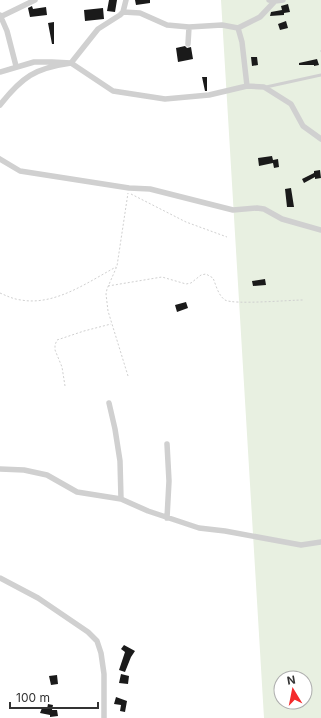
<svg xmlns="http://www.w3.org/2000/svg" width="321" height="718" font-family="Inter,sans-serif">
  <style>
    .green { fill: #e8f0e1; fill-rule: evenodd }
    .building { fill: #1a1a1a }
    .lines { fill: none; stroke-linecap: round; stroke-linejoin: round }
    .path { stroke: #d0d0d0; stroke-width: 1; stroke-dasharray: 2 2; stroke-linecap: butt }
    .service { stroke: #d0d0d0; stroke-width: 3 }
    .minor { stroke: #d0d0d0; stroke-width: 5.5 }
  </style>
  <rect width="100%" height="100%" fill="#fff"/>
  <!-- green -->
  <path class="green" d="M221 0H321V718H264ZM281 678H305V702H281Z"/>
  <!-- building -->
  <path class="building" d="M109 0H117L115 12 107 11Z
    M135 0H150V3L136 5Z
    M288 4 290 12 284 13V15L270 16 271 12 282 10 281 6Z
    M32 6 33 9 46 7 47 15 30 17 28 8Z
    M103 8 104 19 85 21 84 10Z
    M286 21 288 28 280 30 278 24Z
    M54 22V44H52L48 23Z
    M185 46 187 48 191 47 193 59 178 62 176 48Z
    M251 57H257L258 65 252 66Z
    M317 59 319 65 314 66V65H299V63Z
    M202 77H207V91H205Z
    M272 156 273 160 278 159 279 167 274 168 273 163 259 166 258 158Z
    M320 170 321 178 315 179V177L304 183 302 179 314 173V171Z
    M291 188 294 207H287L285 189Z
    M265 279 266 285 253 286 252 281Z
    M186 302 188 308 177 312 175 305Z
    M124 645 135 651 131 657 125 672 119 670 125 652 121 649Z
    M121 674 129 676 128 684 119 683Z
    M57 675 58 684 51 685 49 676Z
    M116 697 127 701 125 712 120 711 121 705 114 704Z
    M48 704 53 705 52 710H57L58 716 50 717V715L40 713 42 708 47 709Z"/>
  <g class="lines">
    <!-- path -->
    <path class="path" d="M321 50V52
      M131 194 186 222 227 237
      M108 286 162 277 186 284 191 283 201 275 206 274 213 278C216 285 218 295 225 300 234 305 290 300 303 300
      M0 293C7 296 13 299 21 300 55 306 88 282 116 267
      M128 376 108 311 106 294 107 289 117 266 128 193
      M65 386 62 367 55 350V345L57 340 84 331 111 324"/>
    <!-- service -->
    <path class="service" d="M266 87 321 75"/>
    <!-- minor -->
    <path class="minor" d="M269 0 275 1 283 0
      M123 12 140 13 167 25 189 27 222 25 238 28 260 17 275 1
      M0 15 7 31 16 66
      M0 17 35 0
      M238 28 242 42 247 86
      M188 44 189 27
      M0 72 34 62H52L71 63 98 29 120 15 123 12 126 0
      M0 105C22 77 35 68 71 63L113 91 165 99 209 95 247 86 264 87 291 104 303 126 321 139
      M0 159 20 171 129 188 150 189 233 210 257 208 264 209 282 219 321 230
      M109 403 115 429 120 461 121 499
      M0 469 24 470 47 475 77 492 121 499 148 511 199 528 225 531 301 545 321 542
      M167 518 169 481 167 444
      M0 578 38 598 88 632 97 641 101 653 104 674V718"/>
  </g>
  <!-- north arrow -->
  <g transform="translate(293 690) rotate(350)"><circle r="19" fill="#ffffff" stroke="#adadad"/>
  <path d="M0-3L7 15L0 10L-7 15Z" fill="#f42a2b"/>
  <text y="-6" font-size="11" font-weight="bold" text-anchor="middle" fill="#333333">N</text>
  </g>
  <!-- scale -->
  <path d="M10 702v6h88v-6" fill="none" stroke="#333333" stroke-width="2"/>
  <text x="16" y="702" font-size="12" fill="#333333" stroke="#ffffff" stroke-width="3" paint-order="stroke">100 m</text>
</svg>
